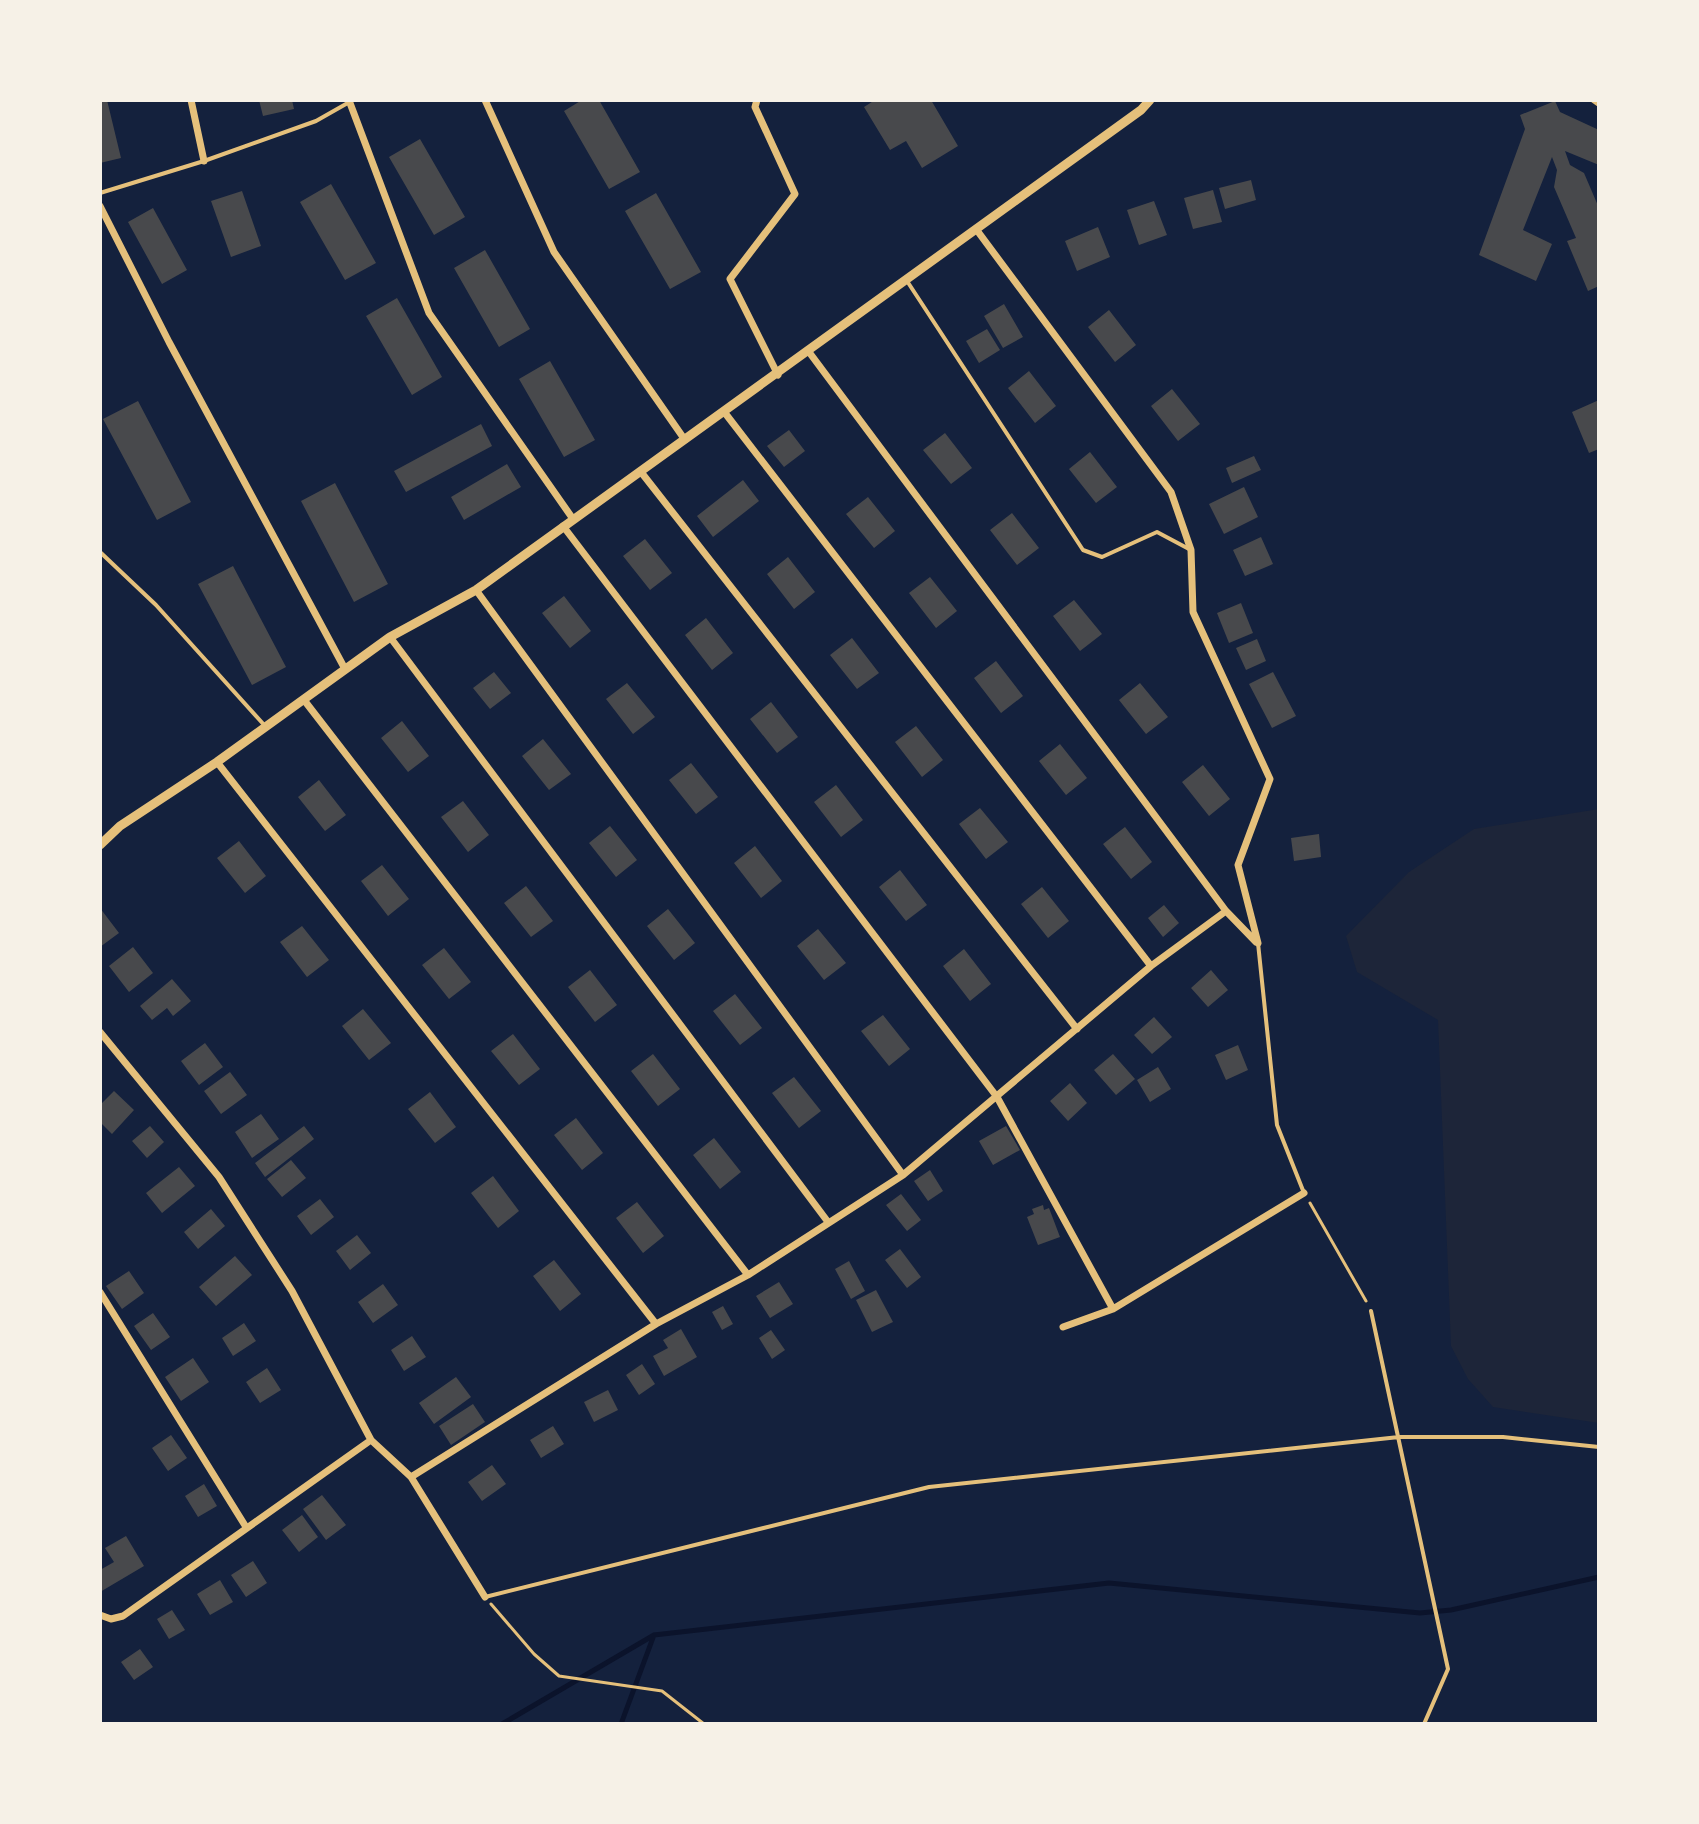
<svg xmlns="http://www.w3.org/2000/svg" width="1699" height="1824" font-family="'DM Sans',sans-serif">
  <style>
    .green { fill: #1d2539 }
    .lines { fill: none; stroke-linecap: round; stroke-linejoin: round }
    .stream { stroke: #0b132b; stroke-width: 5 }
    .building { fill: #48494c }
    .path { stroke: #e5c07b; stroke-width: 3 }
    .service { stroke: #e5c07b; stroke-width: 4 }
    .minor { stroke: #e5c07b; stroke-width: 7 }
    .tertiary { stroke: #e5c07b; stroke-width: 9 }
  </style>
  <rect width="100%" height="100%" fill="#14213d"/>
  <!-- green -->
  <path class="green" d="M1599 809V1423L1493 1407 1468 1379 1451 1346 1438 1020 1357 972 1346 936 1409 872 1474 829Z"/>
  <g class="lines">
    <!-- stream -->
    <path class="stream" d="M502 1724 654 1635 1109 1583 1420 1613 1451 1610 1599 1577
      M621 1724 654 1635"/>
  </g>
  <!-- building -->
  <path class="building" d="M100 100H107L121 158 100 163Z
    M259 100H292L294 109 263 116Z
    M582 100H599L640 172 609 189 564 111Z
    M875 100H931L958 146 922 168 906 141 890 150 864 107Z
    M1555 101 1560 112 1599 130V165L1565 151 1570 165 1584 173 1599 208V286L1588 291 1567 241 1576 238 1554 187 1557 170 1552 157 1523 230 1552 244 1536 281 1479 255 1525 129 1520 115Z
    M420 139 465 217 434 235 389 157Z
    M1251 180 1256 200 1225 209 1219 188Z
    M331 184 376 263 345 280 300 202Z
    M1213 190 1222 222 1193 229 1184 198Z
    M242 191 261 246 231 257 211 201Z
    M656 193 701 272 670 289 625 211Z
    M1154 201 1167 235 1139 245 1127 210Z
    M153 208 187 270 162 284 128 222Z
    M1098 227 1110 257 1077 271 1065 241Z
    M485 250 530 329 499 347 454 268Z
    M397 298 442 377 412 395 366 316Z
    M1004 304 1023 337 1003 348 984 316Z
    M1109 310 1136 345 1115 362 1088 327Z
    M987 329 1000 350 979 363 966 341Z
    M550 361 595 440 564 457 519 379Z
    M1029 371 1056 406 1035 423 1008 388Z
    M1172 389 1200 424 1178 441 1151 406Z
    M1599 400V449L1589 453 1572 412Z
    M138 401 191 502 157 520 103 419Z
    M481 424 492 446 406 492 394 471Z
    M789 430 805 451 784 467 767 446Z
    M945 433 972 468 951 484 923 450Z
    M1090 452 1117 487 1096 503 1069 469Z
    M1254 456 1261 470 1232 483 1226 468Z
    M507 464 521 487 464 520 451 497Z
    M743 480 759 501 713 537 697 516Z
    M335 483 388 584 354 602 301 501Z
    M1244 487 1258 517 1224 534 1209 504Z
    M868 497 895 531 874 548 846 514Z
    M1012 513 1039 548 1017 565 990 530Z
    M1261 537 1273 564 1245 576 1233 550Z
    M645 539 672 573 650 590 623 556Z
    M788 557 815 592 794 609 767 574Z
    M233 566 286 667 252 685 198 584Z
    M930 577 957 611 936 628 909 593Z
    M564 596 591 631 570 648 542 613Z
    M1074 600 1102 634 1080 651 1053 616Z
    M1241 603 1253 633 1229 643 1217 613Z
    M706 618 733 653 712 670 685 635Z
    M852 638 879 673 857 689 830 655Z
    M1257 639 1266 661 1246 670 1236 648Z
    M996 661 1023 696 1001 713 974 678Z
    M494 672 511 693 490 709 473 688Z
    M1273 672 1296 716 1272 728 1249 684Z
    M627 683 655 717 633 734 606 699Z
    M1140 683 1168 717 1146 734 1119 700Z
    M771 702 798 737 777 753 750 719Z
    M402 721 429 756 408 772 381 738Z
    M916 726 943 760 922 777 895 742Z
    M543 739 571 774 549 790 522 756Z
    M1060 744 1087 778 1066 795 1039 761Z
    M691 763 718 797 696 814 669 780Z
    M1203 765 1230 799 1209 816 1182 782Z
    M319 780 346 815 325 831 298 797Z
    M836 785 863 820 841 837 814 802Z
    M463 801 489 835 468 852 441 817Z
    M980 808 1008 842 986 859 959 824Z
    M610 826 637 860 616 877 589 843Z
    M1125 827 1152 862 1131 879 1103 844Z
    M1319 834 1321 857 1294 861 1291 838Z
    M239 841 266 876 245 893 217 858Z
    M755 846 782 881 761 898 734 863Z
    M382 865 409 899 388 916 361 881Z
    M900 870 927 905 906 921 879 887Z
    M526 886 553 921 531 937 504 903Z
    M1042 887 1069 921 1048 938 1021 904Z
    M1164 905 1179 923 1163 937 1148 918Z
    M100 908 119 933 100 947Z
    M668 909 695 943 674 960 647 926Z
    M302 926 329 960 307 977 280 942Z
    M818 929 846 963 824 980 797 946Z
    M133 947 153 973 129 992 109 966Z
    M444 948 471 982 449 999 422 965Z
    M964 949 991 984 970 1001 943 966Z
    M590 970 617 1005 595 1022 568 987Z
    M1211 970 1228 990 1208 1007 1191 988Z
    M172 979 191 1001 173 1016 167 1008 152 1020 140 1006Z
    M735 994 762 1028 740 1045 713 1011Z
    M363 1009 391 1043 369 1060 342 1026Z
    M883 1015 910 1049 889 1066 861 1031Z
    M1154 1017 1172 1037 1152 1054 1134 1035Z
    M513 1034 540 1069 519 1085 491 1051Z
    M205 1043 223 1067 199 1085 181 1061Z
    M1238 1045 1248 1070 1226 1080 1215 1055Z
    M653 1054 680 1089 658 1106 631 1071Z
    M1113 1054 1135 1079 1116 1095 1094 1070Z
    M1158 1067 1171 1089 1150 1102 1137 1080Z
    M230 1072 247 1095 221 1114 204 1091Z
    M794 1077 821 1111 799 1128 772 1093Z
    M1070 1083 1087 1103 1068 1121 1050 1101Z
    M114 1091 134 1110 112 1134 100 1122V1105Z
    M430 1092 456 1127 435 1143 408 1109Z
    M261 1114 279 1139 252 1158 235 1132Z
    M576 1118 603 1153 582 1170 554 1135Z
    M150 1126 164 1142 147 1158 132 1141Z
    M304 1126 314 1139 265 1177 255 1163Z
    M1006 1126 1020 1150 993 1165 979 1141Z
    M714 1138 741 1172 720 1189 693 1155Z
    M291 1160 306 1178 282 1197 267 1179Z
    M179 1167 195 1186 162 1213 146 1193Z
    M930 1170 943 1191 928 1201 914 1181Z
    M493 1176 519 1211 498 1228 471 1193Z
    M901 1194 921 1220 907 1231 886 1205Z
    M320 1199 334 1217 311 1235 297 1216Z
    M637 1202 664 1236 643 1253 616 1218Z
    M1043 1205 1044 1210 1049 1208 1060 1237 1038 1245 1027 1217 1034 1214 1032 1209Z
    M211 1209 225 1226 198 1249 184 1232Z
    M357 1235 371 1253 350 1270 336 1251Z
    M900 1249 921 1277 907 1288 885 1260Z
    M235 1256 252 1275 216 1306 199 1287Z
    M554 1260 581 1294 560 1311 533 1276Z
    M849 1261 865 1291 851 1299 835 1269Z
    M129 1271 144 1293 122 1309 106 1286Z
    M779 1282 793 1304 770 1318 756 1296Z
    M383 1284 398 1305 373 1323 358 1302Z
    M876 1290 893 1322 872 1332 856 1300Z
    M723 1306 733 1324 722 1330 712 1312Z
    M153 1313 170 1337 151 1350 134 1326Z
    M244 1323 256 1341 233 1356 222 1338Z
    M681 1329 697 1357 664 1376 653 1356 668 1348 663 1340Z
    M771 1330 785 1350 772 1359 759 1338Z
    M412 1336 426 1357 404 1371 391 1350Z
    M193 1358 209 1382 181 1401 165 1377Z
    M642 1364 655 1384 639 1395 626 1375Z
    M267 1368 281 1390 260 1403 246 1382Z
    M456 1377 471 1397 434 1424 419 1403Z
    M608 1390 618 1410 594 1422 584 1402Z
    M473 1404 485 1422 451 1445 439 1426Z
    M553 1426 564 1444 541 1458 530 1440Z
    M171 1435 187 1458 168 1471 152 1448Z
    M492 1465 506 1484 482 1501 468 1482Z
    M204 1484 217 1506 198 1517 185 1496Z
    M322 1495 346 1525 326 1540 303 1509Z
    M302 1515 318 1537 299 1552 282 1530Z
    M126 1536 144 1566 100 1592V1570L114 1562 105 1548Z
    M253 1561 267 1583 246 1597 231 1575Z
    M220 1580 233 1602 210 1615 197 1594Z
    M172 1610 185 1630 169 1639 157 1619Z
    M140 1649 153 1667 134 1680 121 1662Z"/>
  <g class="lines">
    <!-- path -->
    <path class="path" d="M1310 1203 1366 1301
      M491 1604 534 1654 559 1676 662 1691 704 1724"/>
    <!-- service -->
    <path class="service" d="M1592 100 1599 105
      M100 193 204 161 316 121 353 100
      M907 281 1083 550 1102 557 1157 532 1189 549
      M100 552 156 605 266 727
      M1258 943 1277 1125 1304 1193
      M1371 1311 1448 1669 1424 1724
      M485 1597 929 1487 1399 1437H1503L1599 1447"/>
    <!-- minor -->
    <path class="minor" d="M191 100 204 161
      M485 100 554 252 685 440
      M757 100 755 107 795 194 730 279 778 375
      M350 103 429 313 573 519
      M100 206 169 342 345 669
      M976 229 1171 492 1191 550 1193 612 1270 779 1238 865 1258 943
      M809 352 1226 911 1256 942
      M725 413 1151 966
      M641 472 1077 1029
      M563 526 997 1097 1113 1309
      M476 590 903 1175
      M390 637 828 1222
      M304 700 748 1275
      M217 762 656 1324
      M100 1032 219 1177 292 1291 371 1440 411 1477 485 1597
      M100 1292 246 1527
      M1063 1327 1113 1309 1304 1193
      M411 1477 656 1324 748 1275 903 1175 1151 966 1226 911
      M100 1615 111 1619 123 1616 371 1440"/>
    <!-- tertiary -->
    <path class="tertiary" d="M100 845 120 826 217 762 390 637 476 590 1141 110 1150 100"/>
  </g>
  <!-- border -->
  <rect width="1699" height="1824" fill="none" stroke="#f6f1e7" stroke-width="204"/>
</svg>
